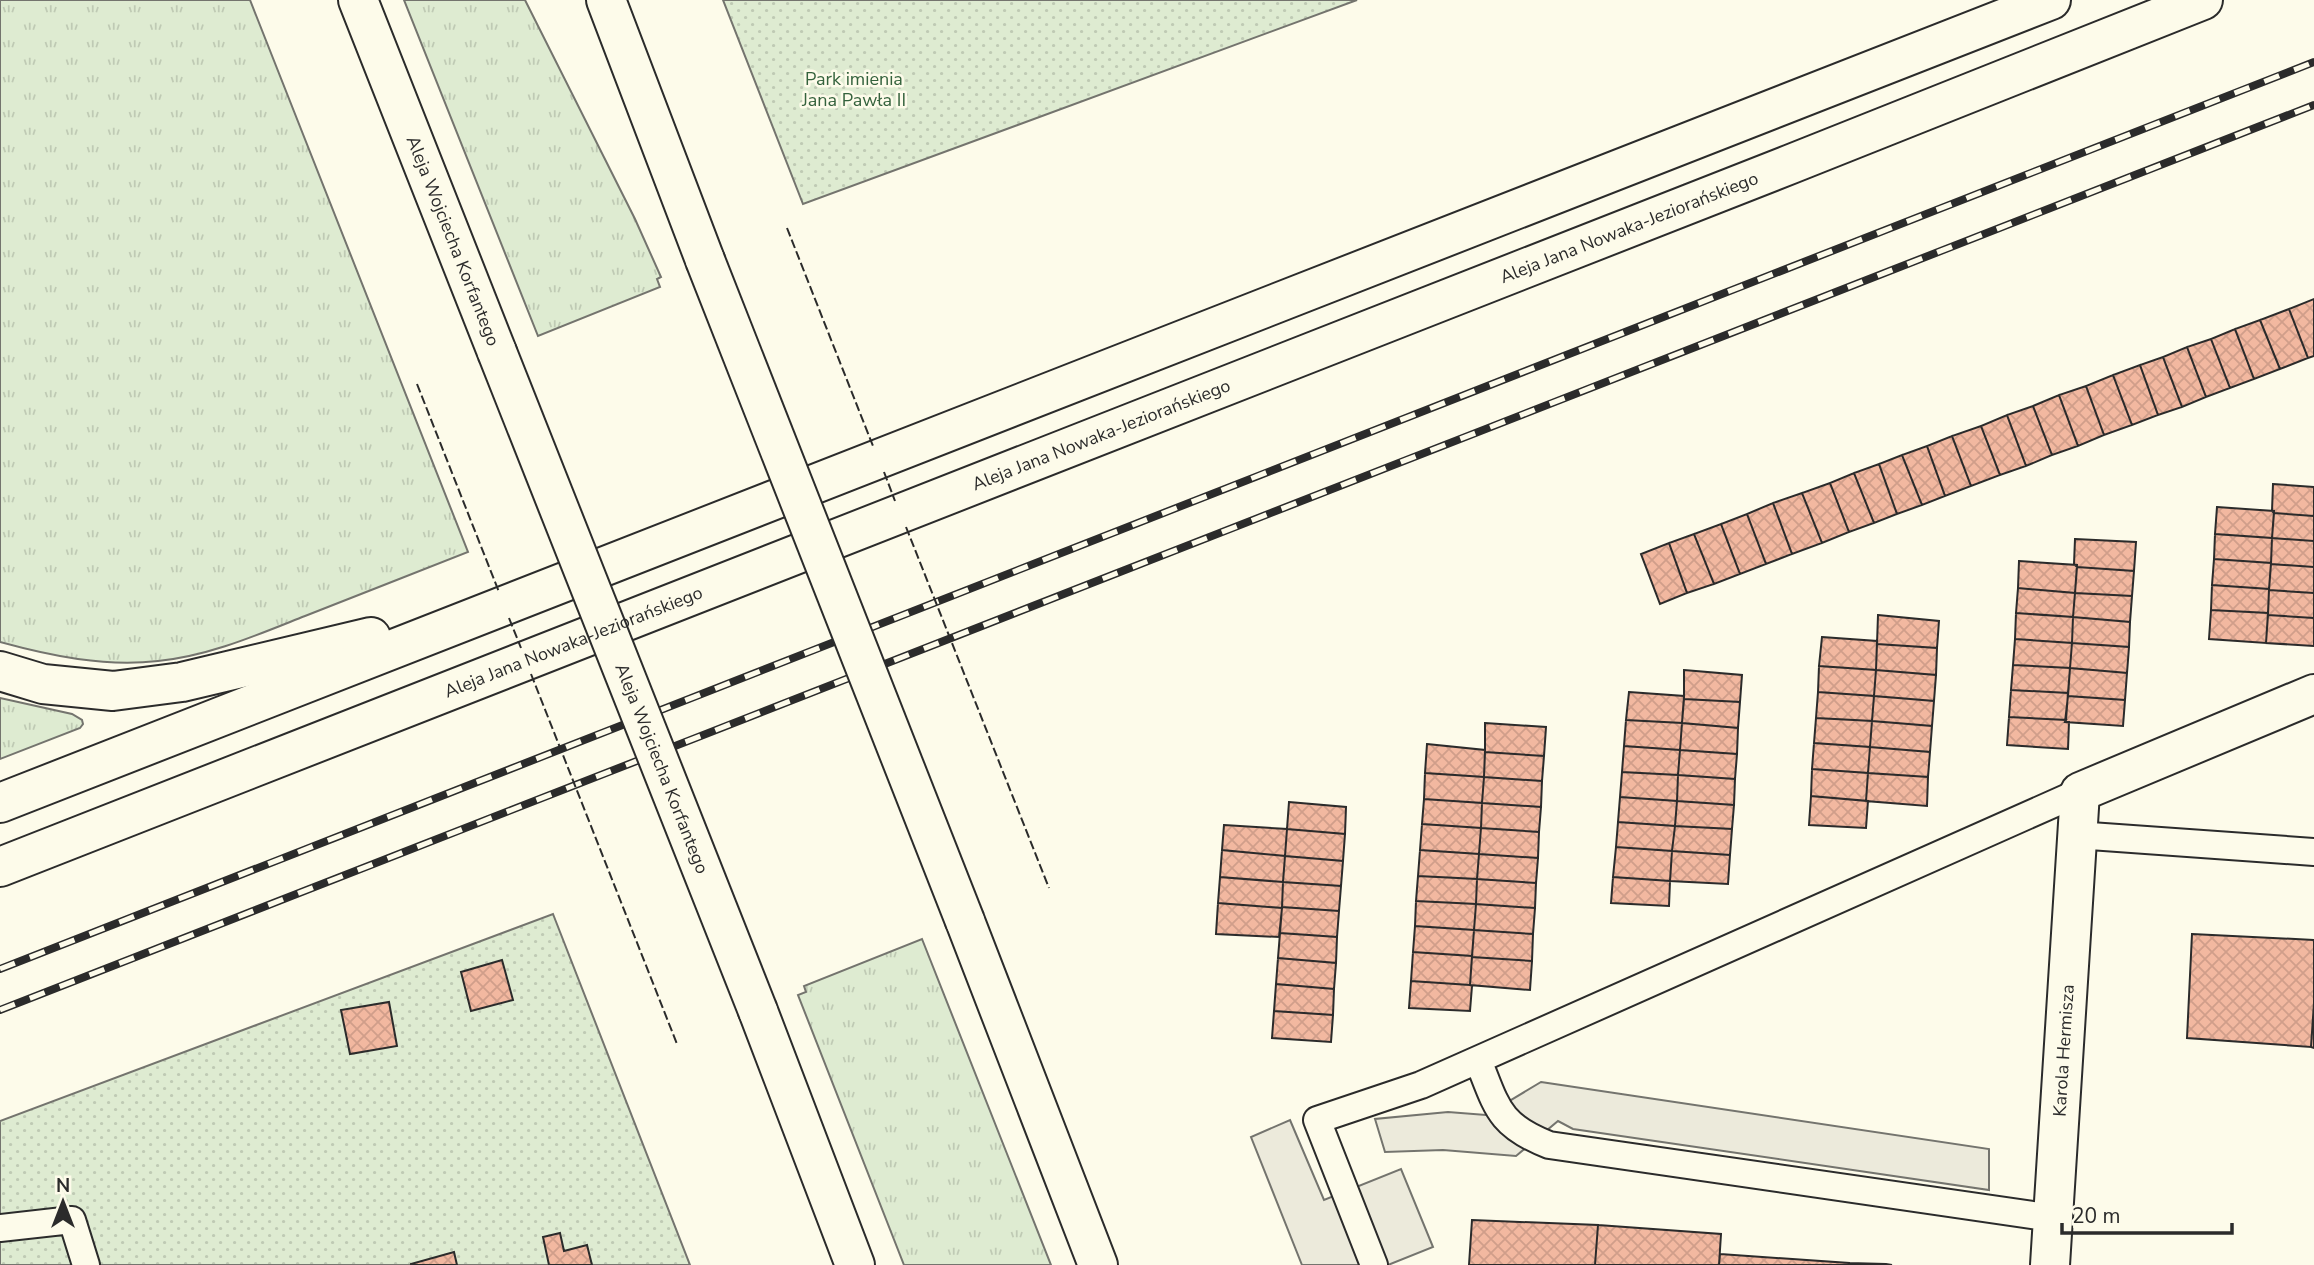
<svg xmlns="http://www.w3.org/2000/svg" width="2314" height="1265" font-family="'Nunito Sans',sans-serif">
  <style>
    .grass { fill: url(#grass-tufts); stroke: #74746e; stroke-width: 2 }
    .park { fill: url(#park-dots); stroke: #74746e; stroke-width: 2 }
    .parking { fill: #eceadb; stroke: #74746e; stroke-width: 2 }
    .building { fill: url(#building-cross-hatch); stroke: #2b2b2b; stroke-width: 2 }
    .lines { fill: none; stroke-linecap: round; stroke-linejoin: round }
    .service-casing { stroke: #2b2b2b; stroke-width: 30 }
    .minor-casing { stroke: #2b2b2b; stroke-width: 42 }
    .secondary-casing { stroke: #2b2b2b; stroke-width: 42 }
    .primary-casing { stroke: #2b2b2b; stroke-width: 42 }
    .service { stroke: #fdfbea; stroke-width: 26 }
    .minor { stroke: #fdfbea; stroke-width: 38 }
    .secondary { stroke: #fdfbea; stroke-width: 38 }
    .primary { stroke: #fdfbea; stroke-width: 38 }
    .rail-casing { stroke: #2b2b2b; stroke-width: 8 }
    .rail { stroke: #fdfbea; stroke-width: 5; stroke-dasharray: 16; stroke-linecap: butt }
    .secondary-bridge-casing { stroke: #2b2b2b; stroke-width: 42; stroke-linecap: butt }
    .secondary-bridge { stroke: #fdfbea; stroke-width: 38 }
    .fence { stroke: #2b2b2b; stroke-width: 2; stroke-dasharray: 9 3.5; stroke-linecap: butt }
    .labels { text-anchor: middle; stroke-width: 5; stroke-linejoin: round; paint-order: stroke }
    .park-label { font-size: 18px; fill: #34623c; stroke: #fdfbea }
    .street-label { font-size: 18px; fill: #2b2b2b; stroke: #fdfbea }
  </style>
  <defs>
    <pattern id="grass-tufts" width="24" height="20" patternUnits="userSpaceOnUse" patternTransform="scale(1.75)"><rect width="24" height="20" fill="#deebd1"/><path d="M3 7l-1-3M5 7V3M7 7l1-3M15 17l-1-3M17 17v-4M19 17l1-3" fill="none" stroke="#bfcab4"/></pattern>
    <pattern id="park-dots" width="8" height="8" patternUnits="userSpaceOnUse" patternTransform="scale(1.75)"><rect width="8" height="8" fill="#deebd1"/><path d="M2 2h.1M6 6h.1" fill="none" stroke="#bfcab4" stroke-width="1.8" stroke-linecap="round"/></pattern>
    <pattern id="building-cross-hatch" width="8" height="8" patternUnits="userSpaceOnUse" patternTransform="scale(1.75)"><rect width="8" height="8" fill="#f2b8a0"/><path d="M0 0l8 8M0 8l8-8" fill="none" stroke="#d09e8a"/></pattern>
  </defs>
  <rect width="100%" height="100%" fill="#fdfbea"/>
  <!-- grass -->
  <path class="grass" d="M0 0H250L468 552C414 573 359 595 305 616 257 635 209 656 158 661 104 667 51 656 0 642Z
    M404 0H525L635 219 661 277 657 279 660 287 538 336Z
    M0 698 72 714 82 720 83 724 80 728 0 759Z
    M922 939 1051 1265H904L798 995 806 992 804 986Z"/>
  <!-- park -->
  <path class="park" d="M723 0H1357L803 204Z
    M553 914 690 1265H0V1121Z"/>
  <!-- parking -->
  <path class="parking" d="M1541 1082 1989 1149V1190L1573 1129 1558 1121 1516 1156 1443 1150 1385 1152 1375 1119 1448 1112 1486 1115Z
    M1290 1120 1324 1200 1401 1169 1433 1247 1388 1265H1302L1251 1137Z"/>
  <!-- building -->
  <path class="building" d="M2314 299V356L2308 358 2289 309Z
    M2289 309 2308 358 2280 369 2260 320Z
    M2260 320 2280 369 2254 379 2235 329Z
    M2235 329 2254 379 2230 388 2211 339Z
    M2211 339 2230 388 2206 397 2187 347Z
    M2187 347 2206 397 2182 407 2163 357Z
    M2163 357 2182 407 2158 415 2140 365Z
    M2140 365 2158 415 2132 425 2113 375Z
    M2113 375 2132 425 2104 435 2086 386Z
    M2086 386 2104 435 2078 446 2059 395Z
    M2059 395 2078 446 2052 455 2033 406Z
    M2033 406 2052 455 2026 466 2007 415Z
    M2007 415 2026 466 2000 475 1981 426Z
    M1981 426 2000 475 1971 486 1952 436Z
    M1952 436 1971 486 1945 496 1927 446Z
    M1927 446 1945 496 1922 505 1902 455Z
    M1902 455 1922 505 1897 514 1879 464Z
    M1879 464 1897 514 1874 523 1854 473Z
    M1854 473 1874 523 1849 532 1830 483Z
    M1830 483 1849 532 1822 543 1802 493Z
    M2273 484 2314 487V516L2274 513 2272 511Z
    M1802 493 1822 543 1792 554 1773 503Z
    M1773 503 1792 554 1766 564 1747 514Z
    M2217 507 2274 511 2272 538 2215 534Z
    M2274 513 2314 516V541L2272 538Z
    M1747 514 1766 564 1740 574 1721 524Z
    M1721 524 1740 574 1714 584 1694 534Z
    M1694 534 1714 584 1687 593 1669 543Z
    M2215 534 2272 538 2271 563 2214 559Z
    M2272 538 2314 541V567L2271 564Z
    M2075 539 2136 542 2134 571 2077 567 2074 564Z
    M1669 543 1687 593 1660 604 1641 554Z
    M2214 559 2271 563 2269 589 2212 585Z
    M2019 561 2077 565 2075 593 2018 588Z
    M2271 564 2314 567V593L2269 590Z
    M2077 567 2134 571 2132 596 2075 593Z
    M2212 585 2269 589 2268 613 2211 610Z
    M2018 588 2075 593 2073 617 2016 613Z
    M2269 590 2314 593V618L2268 615Z
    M2075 593 2132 596 2130 622 2073 617Z
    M2211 610 2268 613 2266 643 2209 639Z
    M2016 613 2073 617 2072 643 2015 639Z
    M1878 615 1939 621 1937 648 1877 644Z
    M2268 615 2314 618V646L2266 643Z
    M2073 617 2130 622 2129 647 2072 643Z
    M1822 637 1877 641 1876 670 1819 666Z
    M2015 639 2072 643 2070 668 2013 665Z
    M2072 643 2129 647 2127 673 2070 668Z
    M1877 644 1937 648 1936 675 1876 670Z
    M2013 665 2070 668 2068 693 2011 690Z
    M1819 666 1876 670 1874 696 1818 692Z
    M2070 668 2127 673 2125 700 2068 696Z
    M1684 670 1742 675 1740 702 1684 699Z
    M1876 670 1936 675 1934 701 1874 696Z
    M2011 690 2068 693 2066 720 2009 717Z
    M1629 692 1684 696 1682 723 1626 720Z
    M1818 692 1874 696 1872 721 1816 718Z
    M1874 696 1934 701 1932 726 1872 721Z
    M2068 696 2125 700 2123 726 2065 722Z
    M1684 699 1740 702 1738 728 1682 723Z
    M2009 717 2066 720 2065 722H2069L2068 749 2007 745Z
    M1816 718 1872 721 1870 747 1814 743Z
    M1626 720 1682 723 1680 750 1624 746Z
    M1872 721 1932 726 1930 752 1870 747Z
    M1485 723 1546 727 1544 756 1485 752Z
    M1682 723 1738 728 1737 754 1680 750Z
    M1814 743 1870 747 1868 773 1812 769Z
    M1427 744 1485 750 1484 777 1425 773Z
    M1624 746 1680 750 1678 775 1622 772Z
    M1870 747 1930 752 1928 777 1868 773Z
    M1680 750 1737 754 1735 779 1678 775Z
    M1485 752 1544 756 1542 781 1484 777Z
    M1812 769 1868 773 1866 801 1811 796Z
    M1622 772 1678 775 1677 801 1620 797Z
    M1425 773 1484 777 1482 803 1424 799Z
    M1868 773 1928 777 1927 806 1866 801Z
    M1678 775 1735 779 1734 805 1677 801Z
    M1484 777 1542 781 1541 807 1482 803Z
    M1811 796 1868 801 1866 828 1809 825Z
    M1620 797 1677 801 1675 826 1618 822Z
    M1424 799 1482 803 1481 828 1422 824Z
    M1677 801 1734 805 1732 829 1675 826Z
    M1289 802 1346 807 1345 834 1287 829Z
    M1482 803 1541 807 1539 832 1481 828Z
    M1618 822 1675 826 1672 851 1616 847Z
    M1422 824 1481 828 1479 854 1420 850Z
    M1224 825 1287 829 1285 856 1222 850Z
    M1675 826 1732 829 1730 855 1672 851Z
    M1481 828 1539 832 1538 858 1479 854Z
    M1287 829 1345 834 1343 861 1285 856Z
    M1616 847 1672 851 1670 881 1613 877Z
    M1222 850 1285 856 1283 882 1220 877Z
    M1420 850 1479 854 1477 879 1418 876Z
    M1672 851 1730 855 1728 884 1670 881Z
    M1479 854 1538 858 1536 883 1477 879Z
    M1285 856 1343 861 1341 886 1283 882Z
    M1418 876 1477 879 1476 904 1416 901Z
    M1220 877 1283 882 1282 908 1218 903Z
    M1613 877 1670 881 1669 906 1611 903Z
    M1477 879 1536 883 1535 908 1476 904Z
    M1283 882 1341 886 1339 911 1282 907Z
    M1416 901 1476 904 1474 930 1415 926Z
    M1218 903 1282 908 1279 937 1216 934Z
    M1476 904 1535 908 1533 934 1474 930Z
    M1282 907 1339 911 1337 937 1280 933Z
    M1415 926 1474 930 1472 956 1413 952Z
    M1474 930 1533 934 1532 961 1472 957Z
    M1280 933 1337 937 1336 963 1278 958Z
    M2192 934 2314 940V1003L2311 1047 2187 1038Z
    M1413 952 1472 956 1470 985 1411 981Z
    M1472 957 1532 961 1530 990 1470 985Z
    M1278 958 1336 963 1334 989 1276 984Z
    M502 960 513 1000 471 1011 461 972Z
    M1411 981 1470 985 1472 986 1470 1011 1409 1008Z
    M1276 984 1334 989 1333 1015 1274 1011Z
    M389 1002 397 1046 350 1054 341 1010Z
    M2314 1003V1048L2311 1047Z
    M1274 1011 1333 1015 1331 1042 1272 1038Z
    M1472 1220 1598 1225 1595 1265H1469Z
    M1598 1225 1721 1234 1719 1265H1595Z
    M560 1233 564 1251 587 1245 592 1265H549L543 1237Z
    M454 1252 457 1265H411V1264Z
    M1720 1254 1849 1263V1265H1719Z
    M1849 1263 1886 1264 1892 1265H1849Z"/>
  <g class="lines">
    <defs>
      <path id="service" d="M2076 835 2314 852
        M1478 1060C1497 1107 1498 1125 1549 1145L2053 1218
        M0 1228 72 1220 86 1265
        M1374 1265 1317 1120 1421 1085 2080 792"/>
      <g id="minor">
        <path id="s1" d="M2050 1265 2080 792 2314 694"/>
      </g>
      <g id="secondary">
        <path id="s2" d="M358 0 497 352"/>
        <path d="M606 0 705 260"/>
        <path d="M965 921 1098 1265"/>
        <path d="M758 1011 855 1265"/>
      </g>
      <g id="primary">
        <path d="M0 671 43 684 113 691 182 682 371 637"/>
        <path d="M0 803 2051 0"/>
        <path id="s3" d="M0 867 1791 164 2203 0"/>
      </g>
    </defs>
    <!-- service casing -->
    <use href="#service" class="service-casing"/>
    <!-- minor casing -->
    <use href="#minor" class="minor-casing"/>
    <!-- secondary casing -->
    <use href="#secondary" class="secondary-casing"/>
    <!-- primary casing -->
    <use href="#primary" class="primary-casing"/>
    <!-- service -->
    <use href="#service" class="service"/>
    <!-- minor -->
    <use href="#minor" class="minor"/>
    <!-- secondary -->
    <use href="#secondary" class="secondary"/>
    <!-- primary -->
    <use href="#primary" class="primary"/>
    <defs>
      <path id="rail" d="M0 969 2314 62
        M0 1010 2314 105"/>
    </defs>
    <!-- rail casing -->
    <use href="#rail" class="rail-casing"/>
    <!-- rail -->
    <use href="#rail" class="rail"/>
    <defs>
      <g id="secondary-bridge">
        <path d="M705 260 965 921"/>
        <path id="s4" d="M497 352 758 1011"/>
      </g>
    </defs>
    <!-- secondary-bridge casing -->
    <use href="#secondary-bridge" class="secondary-bridge-casing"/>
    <!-- secondary-bridge -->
    <use href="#secondary-bridge" class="secondary-bridge"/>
    <!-- fence -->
    <path class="fence" d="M787 228 873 446
      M417 384 499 592
      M884 472 895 501
      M906 527 1049 888
      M509 618 521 648
      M531 674 677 1044"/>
  </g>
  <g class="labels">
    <!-- park labels -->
    <g class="park-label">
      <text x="854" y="85">Park imienia<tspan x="854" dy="21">Jana Pawła II</tspan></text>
    </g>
    <!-- street labels -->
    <g class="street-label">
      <text dy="6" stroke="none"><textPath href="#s3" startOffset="1750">Aleja Jana Nowaka-Jeziorańskiego</textPath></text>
      <text dy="6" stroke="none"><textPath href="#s2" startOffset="259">Aleja Wojciecha Korfantego</textPath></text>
      <text dy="6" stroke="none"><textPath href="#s3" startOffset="1183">Aleja Jana Nowaka-Jeziorańskiego</textPath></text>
      <text dy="6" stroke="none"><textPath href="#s3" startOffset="616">Aleja Jana Nowaka-Jeziorańskiego</textPath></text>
      <text dy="6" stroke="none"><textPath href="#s4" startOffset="448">Aleja Wojciecha Korfantego</textPath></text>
      <text dy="6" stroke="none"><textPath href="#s1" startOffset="215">Karola Hermisza</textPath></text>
    </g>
  </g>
  <!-- north arrow -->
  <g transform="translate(63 1202)" stroke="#fdfbea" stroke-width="5" paint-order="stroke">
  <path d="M0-5L12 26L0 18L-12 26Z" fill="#2b2b2b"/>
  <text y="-10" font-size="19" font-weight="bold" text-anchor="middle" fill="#2b2b2b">N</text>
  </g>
  <!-- scale -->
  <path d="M2062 1223v10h170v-10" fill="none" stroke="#2b2b2b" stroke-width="3.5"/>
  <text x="2072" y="1223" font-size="21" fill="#2b2b2b" stroke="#fdfbea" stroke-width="5" paint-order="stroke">20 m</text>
</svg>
